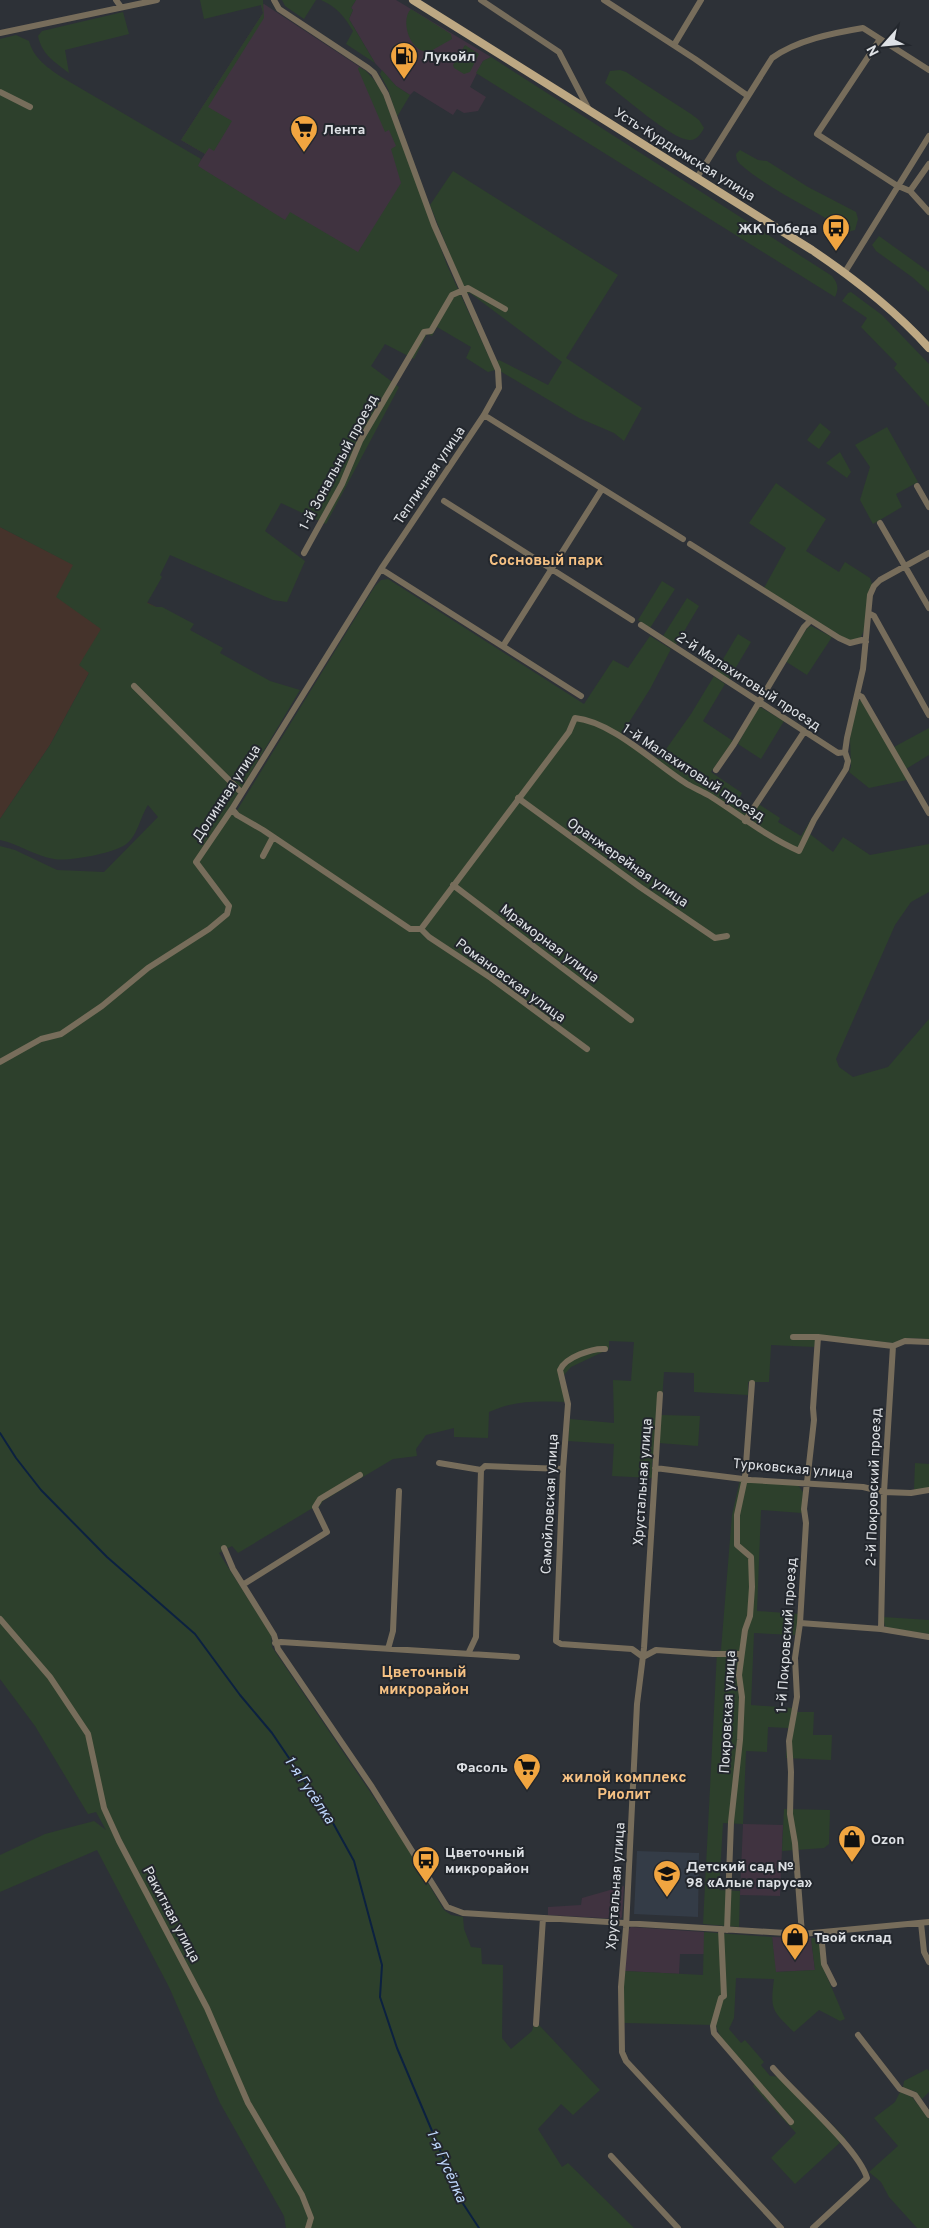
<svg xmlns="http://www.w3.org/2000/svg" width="929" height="2228" font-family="Overpass,sans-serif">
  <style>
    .commercial { fill: #403340 }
    .industrial { fill: #45332b }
    .built { fill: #343c47 }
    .green { fill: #2d402c }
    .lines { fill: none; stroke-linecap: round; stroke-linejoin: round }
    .stream { stroke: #0c2140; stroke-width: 2 }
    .minor { stroke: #776d5b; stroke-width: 6 }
    .major { stroke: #bda883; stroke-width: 8 }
    .labels { text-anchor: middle; stroke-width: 4; stroke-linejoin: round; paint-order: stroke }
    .poi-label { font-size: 14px; font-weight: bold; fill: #dee1e5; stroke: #23272d; text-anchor: start }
    .street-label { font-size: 14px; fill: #dee1e5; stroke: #23272d }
    .neighbourhood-label { font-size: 15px; font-weight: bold; fill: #f6c183; stroke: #23272d }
    .water-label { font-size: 15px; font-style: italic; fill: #bfd8fd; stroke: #23272d }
  </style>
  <rect width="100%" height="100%" fill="#2d3137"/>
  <!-- commercial -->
  <path class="commercial" d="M356 0H396L491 57 483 61 470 87 486 97 478 111 464 113 457 109 453 115 414 91 410 95 396 86 375 63 349 19 353 10 351 8Z
    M264 4 366 71 383 94 409 165 411 187 363 270 197 166 205 154 181 140 263 13 261 5Z
    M743 1824 783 1825 780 1896 740 1895Z
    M624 1886 622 1917 620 1919 548 1915V1907L581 1905 582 1898Z
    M631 1927 704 1932V1954H680L679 1974 625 1971 628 1930Z
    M772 1937 811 1938 815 1970 775 1972Z"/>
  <!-- industrial -->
  <path class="industrial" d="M0 527 156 607H162L89 673 50 745 0 819Z"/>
  <!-- built -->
  <path class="built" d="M637 1851 699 1853 698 1917 634 1914Z"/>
  <!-- green -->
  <path class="green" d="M200 0H263L264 18 208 107 232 121 214 151 209 148 205 154 181 140 263 13 261 5 204 19Z
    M282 0H316L304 19 285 6Z
    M321 0H356L351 8 353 10 349 19 375 63 346 44 353 31C344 16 337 7 321 0Z
    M411 9 451 34 452 39 429 52C409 53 400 19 411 9Z
    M123 12 129 34 65 50 69 73C55 62 42 55 38 36L42 31Z
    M16 35 29 41C34 59 48 68 63 78L201 159 198 166 285 220 290 212 358 252 401 183 391 149 396 146 389 130 385 132 358 69 359 67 366 71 375 81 383 94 447 265 495 370 488 372 466 358 471 347 437 327 432 336 427 334 414 359 385 344 371 366 399 387 326 524 281 503 265 531 305 561 287 602 273 600 170 555 160 575 162 577 147 603 156 607H162L194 624 190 630 223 648 220 653 270 681 300 690 228 811 236 812 375 586 381 580 388 579 584 704 613 660 628 668 650 636 671 649 650 689 621 735 659 759 691 714 714 676 725 684 703 721 733 741 711 772 742 793 739 799 753 807 760 805 780 818 778 822 801 836 812 818 810 834 833 852 843 837 870 855 929 844V892L911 902 895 925 836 1059 839 1067 853 1077 888 1067 929 1019V1339L905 1338 893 1343 817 1335 814 1347 771 1345 769 1382H748V1395L694 1392V1373L664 1372 661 1415 700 1416 698 1446 659 1443 652 1463V1478L612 1476 614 1444 568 1441 570 1419 614 1423 613 1380 631 1381 634 1342 609 1341V1349L571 1367 559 1381 563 1391 565 1402C535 1401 517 1400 489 1412L488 1438 454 1437V1428L426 1435 416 1449 417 1456 393 1459 323 1501 319 1507 311 1509 238 1553 232 1546 219 1553 271 1635 272 1647 400 1836 444 1910 451 1915 463 1917 464 1929 471 1947 481 1948 482 1964 503 1965 502 2038 511 2049 532 2031 534 2024 539 2025 600 2090 573 2115 561 2104 538 2129 562 2167 568 2163 634 2228H286L284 2216 220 2103 169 1987 97 1850 0 1892V1855L45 1834 94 1821 106 1830 96 1812 88 1814 35 1726 0 1679V846L15 850 57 870 104 872 158 817 148 805C140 817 138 836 125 845 113 853 68 862 54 859 35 856 19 844 0 840V819L50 745 89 673 79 665 101 629 56 597 73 565 0 527V39Z
    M465 45 479 54 470 72 464 74 454 68 453 65Z
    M491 57 832 276C838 284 839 288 835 297L476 73 483 61Z
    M382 70 396 86 410 95 397 117 388 89 380 74Z
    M620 70 626 72 691 114 699 120 704 128C701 134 696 141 689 140 671 139 622 95 605 83L610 71Z
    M740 150 758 160 767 161 808 187 856 212 858 219 855 230 848 232C813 208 772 192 740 164 737 161 736 158 736 154Z
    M453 171 618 275 566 358 642 408 624 441 614 433 579 418 500 371 496 361 499 360 548 385 562 362 470 293 466 294 430 205Z
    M879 236 929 272V292L912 277 876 251 872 245Z
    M851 292 882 315 929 364V407L894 368 897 364 861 327 867 318 842 301 848 293Z
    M820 423 831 432 819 449 807 440Z
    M887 427 918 482 896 494 902 507 873 524 860 500 870 467 855 445Z
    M840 452 851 472 847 478 826 463Z
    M776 483 826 519 806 551 839 572 845 562 870 578 872 584 864 630 861 637 851 641 841 636 764 588 786 548 749 523Z
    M662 581 675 589 650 628 638 620Z
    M687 598 699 606 676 645 663 636Z
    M811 626 832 637 807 675 785 661 808 627Z
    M738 634 751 642 729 679 716 671Z
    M861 700 907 780 869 788 849 772 851 767 850 738 857 701Z
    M760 707 784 721 761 759 738 744 757 709Z
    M929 728V755L906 769 894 747Z
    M915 1463 929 1464V1488L914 1490Z
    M740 1480 798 1485 803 1492 802 1513 761 1510 757 1611 799 1614 795 1635 754 1633 751 1705 792 1708 797 1712H814L813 1735H832L831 1760 786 1758 788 1728 768 1727 767 1752 746 1751 743 1824 723 1823 719 1890 740 1891 739 1927 703 1924 717 1652 721 1650 732 1515Z
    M883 1617 929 1620V1634L888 1628 885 1626Z
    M784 1809 830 1810 829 1844 824 1848 782 1851Z
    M704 1932 772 1937 776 1972 815 1970 811 1938H819L822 1965 845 2019 840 2021 819 2010 794 2032C772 2010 770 2010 774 1979L736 1978 734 2018 729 2029 741 2043 745 2040 764 2062 761 2065 770 2076 785 2077 845 2138 795 2184 771 2158 796 2133 753 2086 758 2080C747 2068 718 2040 716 2025L624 2023 623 1987 625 1971 703 1975Z
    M927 2069 929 2071V2092L922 2099 916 2092 903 2087 904 2081Z
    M900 2092 912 2097 929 2119V2228H917L889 2197 881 2182 869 2172 898 2146 874 2118 895 2102Z"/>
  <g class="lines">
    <!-- stream -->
    <path class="stream" d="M0 1433 16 1458 41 1490 107 1557 195 1634 240 1695 272 1733 333 1823 354 1861 382 1965 380 1997 397 2048 462 2202 479 2228"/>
    <!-- minor -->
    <path class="minor" d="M116 0 121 7
      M481 0 559 52 588 108
      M604 0 695 59 748 96
      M0 33 157 0
      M880 39 817 134 896 185 910 191
      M674 45 701 0
      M0 92 30 107
      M929 164 910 191 929 212
      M698 176 772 58C797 40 833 33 863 28L929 70
      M845 272 929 136
      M484 415 683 539
      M917 486 929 507
      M444 501 632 620
      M880 523 929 608
      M690 544 839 638 850 643 862 640 866 642
      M304 553 342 484 360 441 424 332 431 331 452 295 468 288 505 309
      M381 569 581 696
      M870 614 874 616 929 715
      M641 625 838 753 845 752
      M503 646 602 489
      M134 686 241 792
      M858 695 862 697 929 813
      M716 770 734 744 804 627 810 621
      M518 798 640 887 715 938 727 936
      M232 809 237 815 263 830 410 929H421L569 732 575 718C613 722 654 763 687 784 694 788 703 792 710 796 740 815 767 837 799 851L814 820 846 769 848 761 845 752 847 738 863 669 870 595 874 586 880 580 929 553
      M745 821 804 732
      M263 856 273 837
      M453 885 631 1020
      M421 929 429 937 491 978 587 1049
      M0 1062 41 1039 61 1034 102 1006 148 968 209 929 227 914 229 906 196 862 232 809 381 569 484 415 499 388 498 370 434 225 386 94 374 73 368 68 279 9 274 0
      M793 1337H818L893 1346 905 1341 929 1342
      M605 1349C593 1348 565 1357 560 1370L568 1404 563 1469 556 1641 561 1644 632 1649 643 1657 656 1650 713 1654H741
      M660 1394 644 1648 637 1704 626 1928 621 1987 622 2052 626 2061 781 2228
      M439 1463 481 1470 485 1466 563 1469
      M655 1468 751 1480 863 1487 884 1492 911 1493 929 1490
      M224 1548 233 1569 274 1635 278 1649 372 1787 447 1907 463 1913 802 1934 929 1922
      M244 1584 327 1532 315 1507 320 1499 360 1475
      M0 1619 50 1677 88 1734 104 1808 119 1841 207 2008 248 2103 302 2195 311 2218 308 2228
      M800 1623 881 1629 929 1637
      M881 1629 884 1492 893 1346
      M275 1643 281 1642 517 1657
      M388 1649 393 1631 399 1491
      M468 1654 476 1637 481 1470
      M921 1923 924 1952 929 1962
      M721 1929 724 1996 721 1998 713 2026 714 2033 791 2122
      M727 1930 731 1822 740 1740 742 1697 739 1675 745 1630 750 1616 752 1587 751 1557 737 1545V1515L745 1478 752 1383
      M821 1933 824 1964 834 1984
      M802 1934 795 1843 790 1814 791 1772 789 1741 797 1697 795 1658 800 1623 806 1523 804 1509 814 1420 813 1408 818 1337
      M536 2024 543 1918
      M858 2035 900 2089 915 2095 929 2115
      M773 2068C796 2095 858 2148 867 2178L813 2228
      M611 2156 678 2228"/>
    <!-- major -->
    <path class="major" d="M413 0 812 250C855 279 894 309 929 348"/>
  </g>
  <!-- icons -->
  <defs>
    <symbol id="fuel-pin" viewBox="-11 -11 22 30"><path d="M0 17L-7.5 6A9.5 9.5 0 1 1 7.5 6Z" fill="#f1a540" stroke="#23272d"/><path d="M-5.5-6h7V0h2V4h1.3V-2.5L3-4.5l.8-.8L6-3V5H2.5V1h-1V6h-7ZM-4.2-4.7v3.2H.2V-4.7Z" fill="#111"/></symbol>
    <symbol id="supermarket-pin" viewBox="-11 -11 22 30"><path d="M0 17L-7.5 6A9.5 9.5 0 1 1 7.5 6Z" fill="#f1a540" stroke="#23272d"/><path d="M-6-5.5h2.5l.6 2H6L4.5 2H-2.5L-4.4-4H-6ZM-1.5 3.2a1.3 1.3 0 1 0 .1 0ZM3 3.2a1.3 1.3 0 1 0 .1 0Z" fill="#111"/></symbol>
    <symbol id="bus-pin" viewBox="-11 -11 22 30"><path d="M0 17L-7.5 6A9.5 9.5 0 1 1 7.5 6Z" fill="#f1a540" stroke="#23272d"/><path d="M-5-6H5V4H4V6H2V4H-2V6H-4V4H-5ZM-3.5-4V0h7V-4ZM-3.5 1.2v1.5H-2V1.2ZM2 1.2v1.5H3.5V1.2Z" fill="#111"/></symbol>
    <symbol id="shop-pin" viewBox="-11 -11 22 30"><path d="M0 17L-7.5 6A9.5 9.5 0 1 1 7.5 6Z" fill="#f1a540" stroke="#23272d"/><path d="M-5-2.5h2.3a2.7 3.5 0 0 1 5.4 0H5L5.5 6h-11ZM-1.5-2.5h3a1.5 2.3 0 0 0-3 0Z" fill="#111"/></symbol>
    <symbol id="school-pin" viewBox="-11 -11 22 30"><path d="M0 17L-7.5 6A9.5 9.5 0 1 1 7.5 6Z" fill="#f1a540" stroke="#23272d"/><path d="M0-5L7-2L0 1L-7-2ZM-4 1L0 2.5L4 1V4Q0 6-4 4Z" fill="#111"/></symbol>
  </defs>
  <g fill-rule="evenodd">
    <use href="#fuel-pin" x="388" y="40" width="32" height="43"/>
    <use href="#supermarket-pin" x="288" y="113" width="32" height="43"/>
    <use href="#bus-pin" x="820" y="212" width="32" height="43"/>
    <use href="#supermarket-pin" x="511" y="1751" width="32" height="43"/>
    <use href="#shop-pin" x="836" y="1823" width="32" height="43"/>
    <use href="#bus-pin" x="410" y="1844" width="32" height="43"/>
    <use href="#school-pin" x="651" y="1858" width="32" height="43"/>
    <use href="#shop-pin" x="779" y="1921" width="32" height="43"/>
  </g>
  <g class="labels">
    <!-- poi labels -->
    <g class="poi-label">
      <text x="423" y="61">Лукойл</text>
      <text x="323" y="134">Лента</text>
      <text x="817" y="233" text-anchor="end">ЖК Победа</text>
      <text x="508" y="1772" text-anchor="end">Фасоль</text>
      <text x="871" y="1844">Ozon</text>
      <text x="445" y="1857">Цветочный<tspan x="445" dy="16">микрорайон</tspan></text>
      <text x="686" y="1871">Детский сад №<tspan x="686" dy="16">98 «Алые паруса»</tspan></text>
      <text x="814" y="1942">Твой склад</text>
    </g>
    <!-- street labels -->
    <g class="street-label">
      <text transform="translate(685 154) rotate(32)" y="5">Усть-Курдюмская улица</text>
      <text transform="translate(338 462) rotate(-62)" y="5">1-й Зональный проезд</text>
      <text transform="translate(429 475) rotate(-56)" y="5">Тепличная улица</text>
      <text transform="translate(749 681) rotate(33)" y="5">2-й Малахитовый проезд</text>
      <text transform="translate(694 772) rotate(33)" y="5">1-й Малахитовый проезд</text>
      <text transform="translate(226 793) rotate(-57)" y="5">Долинная улица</text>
      <text transform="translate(628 862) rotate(35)" y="5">Оранжерейная улица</text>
      <text transform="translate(550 943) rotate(37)" y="5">Мраморная улица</text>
      <text transform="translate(511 980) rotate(36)" y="5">Романовская улица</text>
      <text transform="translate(793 1468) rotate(5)" y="5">Турковская улица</text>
      <text transform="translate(642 1482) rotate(-86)" y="5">Хрустальная улица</text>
      <text transform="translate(873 1487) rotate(-88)" y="5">2-й Покровский проезд</text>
      <text transform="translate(549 1504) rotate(-87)" y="5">Самойловская улица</text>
      <text transform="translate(786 1635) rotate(-86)" y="5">1-й Покровский проезд</text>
      <text transform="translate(727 1712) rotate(-87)" y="5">Покровская улица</text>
      <text transform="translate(615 1886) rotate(-86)" y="5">Хрустальная улица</text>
      <text transform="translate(172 1914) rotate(62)" y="5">Ракитная улица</text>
    </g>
    <!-- neighbourhood labels -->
    <g class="neighbourhood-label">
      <text x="546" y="565">Сосновый парк</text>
      <text x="424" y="1677">Цветочный<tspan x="424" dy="17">микрорайон</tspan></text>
      <text x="624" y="1782">жилой комплекс<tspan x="624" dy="17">Риолит</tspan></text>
    </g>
    <!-- water labels -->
    <g class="water-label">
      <text transform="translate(310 1790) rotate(56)" y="5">1-я Гусёлка</text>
      <text transform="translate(447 2166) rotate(66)" y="5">1-я Гусёлка</text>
    </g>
  </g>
  <!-- north arrow -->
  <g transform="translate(884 45) rotate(243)" stroke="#23272d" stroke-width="4" paint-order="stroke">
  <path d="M0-4L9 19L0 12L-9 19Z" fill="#dee1e5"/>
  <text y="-8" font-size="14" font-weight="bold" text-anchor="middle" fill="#dee1e5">N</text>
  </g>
</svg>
